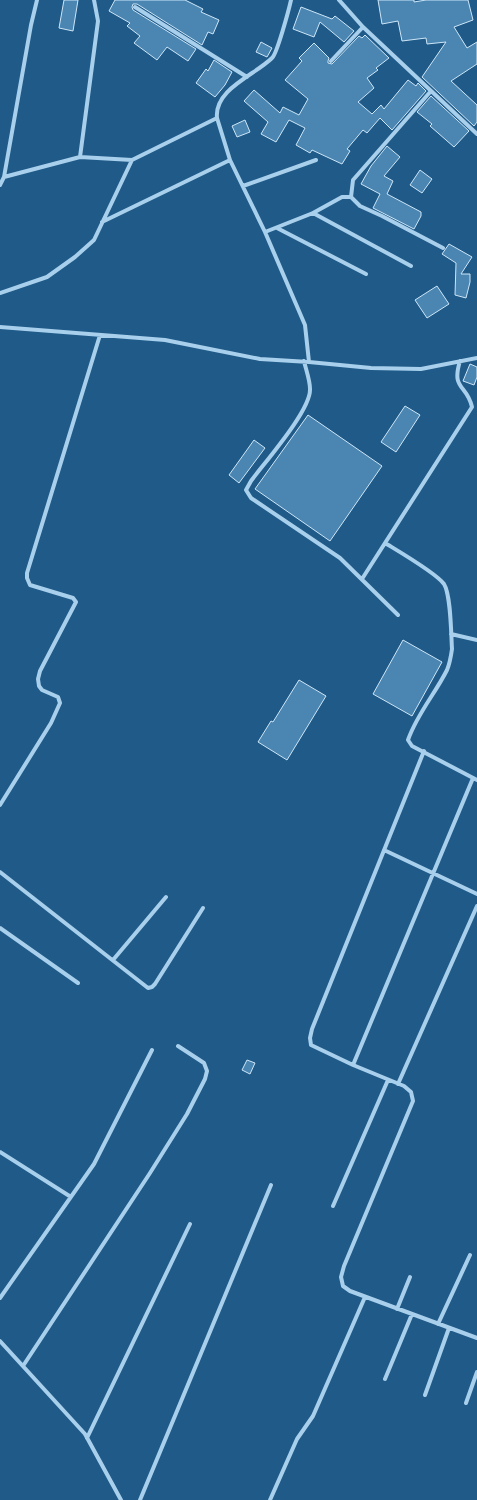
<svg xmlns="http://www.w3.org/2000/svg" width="477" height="1500" font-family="'Source Sans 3',sans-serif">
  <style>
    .building { fill: #4b86b2; stroke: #cde6f8 }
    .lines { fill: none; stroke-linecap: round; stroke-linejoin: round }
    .street { stroke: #a8cfeb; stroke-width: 4 }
  </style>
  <rect width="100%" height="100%" fill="#1f5a88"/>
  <!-- building -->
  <path class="building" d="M64 0H78L73 31 59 28Z
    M115 0H185L203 9 201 12 219 20 213 34 208 32 202 45 137 4H133L132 7 133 10 196 49 188 61 167 47 157 60 134 43 140 36 127 26 130 23 109 11Z
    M378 0H414V2L426 0H468L473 20 454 27 467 48 477 42V64L451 81 477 105V122L474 126 422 77 446 42 427 44 426 38 402 41 398 21 382 24Z
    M301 7 332 19 335 16 354 31 344 42 320 22 314 37 293 29Z
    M365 35 389 58 376 68 378 70 367 78 374 88 358 102 372 114 381 105 384 109 408 80 416 86 418 83 426 91 392 130 380 118 367 133 363 130 347 149 350 151 342 164 312 150 310 153 296 145 305 128 289 120 276 142 261 134 268 122 244 101 254 90 280 113 283 107 299 115 308 99 285 80 302 61 299 58 314 43 329 58 328 61V63L332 64 359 36 362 38Z
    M261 42 272 48 267 57 256 52Z
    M214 60 232 72 225 85 215 97 196 83 206 69 208 71Z
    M431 96 469 131 454 147 430 126 432 124 417 112Z
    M245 120 250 132 237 137 232 126Z
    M387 146 400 157 384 176 393 181 387 194 421 212V216L414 229 373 208 380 194 361 184 371 166Z
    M420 170 432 179 422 193 410 185Z
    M449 244 472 257 461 274H470V282L466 298 455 295 456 263 442 254Z
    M437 286 449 304 427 318 415 300Z
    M470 364 477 367V377L474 385 463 381Z
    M405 406 420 415 396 452 381 442Z
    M308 415 382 466 330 541 255 489Z
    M254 440 265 448 239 483 229 475Z
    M403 640 442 662 412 716 373 694Z
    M299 680 326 696 287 760 258 742 271 721 273 722Z
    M247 1060 255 1063 250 1074 242 1070Z"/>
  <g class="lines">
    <!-- street -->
    <path class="street" d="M291 0C289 9 277 54 272 58 255 75 214 89 217 118L230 160 265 232 305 325 309 362
      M339 0 363 27 477 134
      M135 7 247 77
      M331 61 363 27
      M431 91 353 180 351 197 360 206 382 216 443 248
      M80 157 98 21 94 0
      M4 177 31 25 37 0
      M0 185 4 177 80 157 132 160 217 118
      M243 186 316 160
      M313 213 411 266
      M102 222 230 160
      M277 228 366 274
      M265 232 313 213 342 197H351
      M0 293 47 277 75 257 94 240 132 160
      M0 327 165 340 260 359 309 362 371 368 421 369 477 358
      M304 361C306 370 310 380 310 389 311 410 265 462 251 481L246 490 251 498 340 558 398 615
      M385 543C398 551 436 573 444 584 451 595 451 634 452 649 451 656 450 663 447 670 435 694 417 714 408 740L412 746 477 780
      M362 579 472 407C467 384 451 390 460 361
      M451 634 477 640
      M424 751 312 1029 310 1038 311 1045 353 1065 404 1086 411 1092 413 1101 344 1266 341 1277 343 1286 350 1291 477 1338
      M0 805 51 723 60 703 58 697 42 690 39 686 38 679 40 671 76 602 73 598 30 585 27 578V573L100 335
      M384 850 477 894
      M0 872 148 988 152 987 155 984 203 908
      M0 928 78 983
      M113 960 166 897
      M353 1065 473 778
      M398 1084 477 906
      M0 1152 71 1197
      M333 1206 388 1080
      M0 1298 94 1164 152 1050
      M397 1309 410 1277
      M438 1324 470 1255
      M0 1341 85 1434 121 1500
      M23 1366 150 1173 187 1114 205 1079 207 1071 204 1063 178 1046
      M385 1379 412 1314
      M425 1395 449 1328
      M466 1403 477 1372
      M87 1438 190 1224
      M140 1500 271 1185
      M270 1500 297 1439 313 1416 365 1297"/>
  </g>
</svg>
